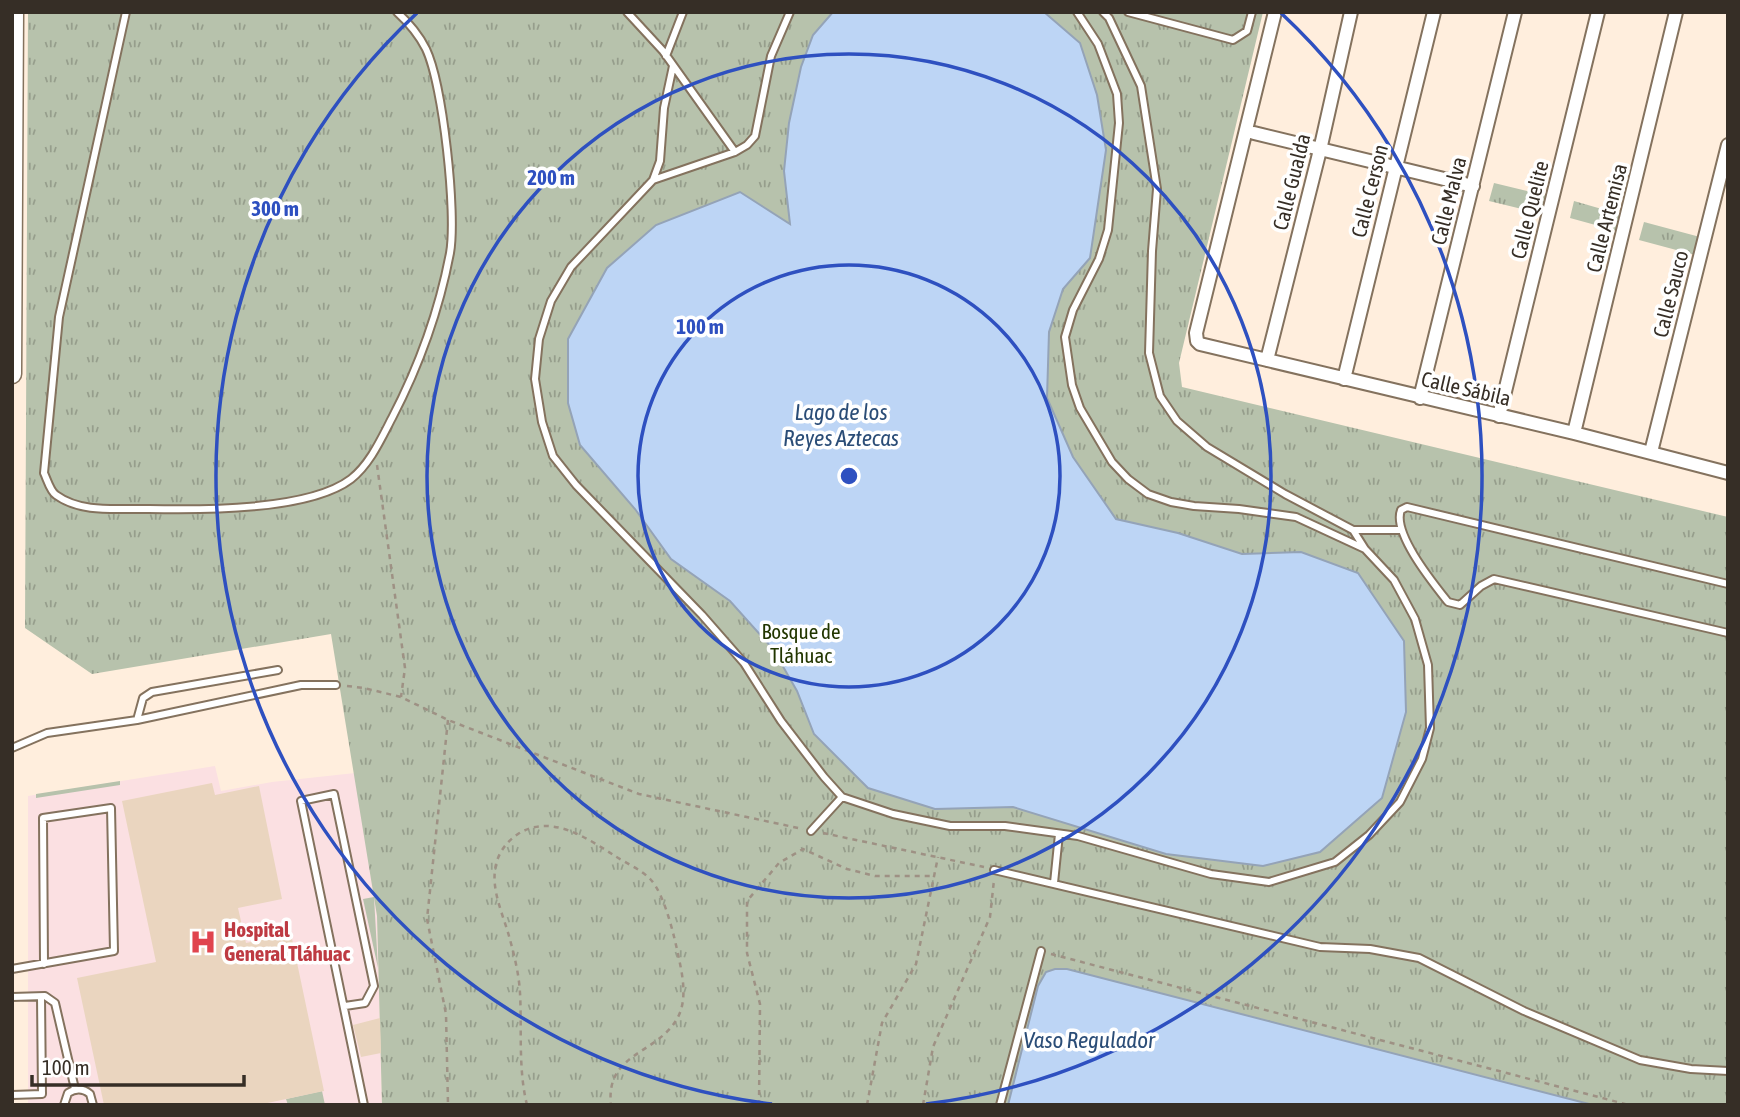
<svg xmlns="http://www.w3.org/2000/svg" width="1740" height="1117" font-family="'Asap Condensed',sans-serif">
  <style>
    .medical { fill: #fbe0e2 }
    .green { fill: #b7c2ac }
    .park { fill: url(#park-tufts) }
    .water { fill: #bdd5f5; stroke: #94a3b7; stroke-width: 2 }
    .building { fill: #ead5bf }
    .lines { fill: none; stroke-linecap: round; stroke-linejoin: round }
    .lane-casing { stroke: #84725e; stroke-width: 10 }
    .street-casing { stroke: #84725e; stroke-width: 16 }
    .secondary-casing { stroke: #84725e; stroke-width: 21 }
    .path { stroke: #9e9184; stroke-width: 2.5; stroke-dasharray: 5 5; stroke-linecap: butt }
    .lane { stroke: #fff; stroke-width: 6 }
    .street { stroke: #fff; stroke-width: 12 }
    .secondary { stroke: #fff; stroke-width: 18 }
    .ring { fill: none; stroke: #2e50c0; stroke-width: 3.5 }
    .labels { text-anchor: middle; stroke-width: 7; stroke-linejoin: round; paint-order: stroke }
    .street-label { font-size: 21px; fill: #362e26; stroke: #fff }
    .park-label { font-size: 21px; fill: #223600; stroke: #fff }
    .health-label { font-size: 21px; font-weight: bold; fill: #be3a42; stroke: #fff; text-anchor: start }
    .water-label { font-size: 23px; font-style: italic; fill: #2b4d77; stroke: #fff }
    .centre { fill: #2e50c0; stroke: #fff; stroke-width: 3.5 }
    .ring-label { font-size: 21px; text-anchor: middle; font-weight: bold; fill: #2e50c0; stroke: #fff; stroke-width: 7; stroke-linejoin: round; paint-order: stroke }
  </style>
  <defs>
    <pattern id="park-tufts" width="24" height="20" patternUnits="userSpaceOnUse" patternTransform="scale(1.75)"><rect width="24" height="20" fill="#b7c2ac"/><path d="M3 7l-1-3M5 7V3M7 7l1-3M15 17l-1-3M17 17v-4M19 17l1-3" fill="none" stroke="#969e8c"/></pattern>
  </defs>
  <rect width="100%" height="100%" fill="#fed"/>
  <!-- medical -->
  <path class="medical" d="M215 766 221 791 272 782 355 773 377 916 382 1105H28V796Z"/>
  <!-- green -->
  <path class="green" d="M120 781V785L36 798V794Z
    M374 897 378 968 363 899Z
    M322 1091 325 1105H288L286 1099Z"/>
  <!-- park -->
  <path class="park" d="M28 12H1263L1179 363 1182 387 1728 517V1105H382L377 916 331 634 92 674 25 628Z
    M1494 183 1551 197 1547 215 1489 201Z
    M1574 201 1626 216 1621 232 1570 218Z
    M1644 222 1700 237 1695 255 1639 240Z"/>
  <!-- water -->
  <path class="water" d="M833 12H1044L1080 43 1097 95 1106 150 1090 258 1063 289 1049 332 1047 398 1073 457 1116 519 1178 533 1242 554 1301 552 1358 573 1404 641 1406 712 1382 798 1320 852 1263 866 1166 854 1013 807 935 809 868 788 814 734 797 691 773 649 730 601 671 559 635 509 580 445 568 403V339L607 268 656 225 740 192 790 224 784 171 789 123 801 67 813 35Z
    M1055 969H1067L1593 1105H1008L1038 986 1046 972Z"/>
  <!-- building -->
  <path class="building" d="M212 783 215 795 259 786 282 899 238 908 246 943 291 934 324 1091 258 1105H104L77 978 156 962 122 801Z
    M380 1018 381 1053 361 1057 353 1025Z"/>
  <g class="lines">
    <defs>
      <path id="lane" d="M126 12 59 317 44 473C47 479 50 491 56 495 82 514 119 508 149 509 201 510 309 511 351 479 370 464 381 439 392 418 419 366 439 311 450 253 457 214 443 85 426 49 419 35 409 23 397 12
        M627 12 663 51 735 152
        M1103 12 1109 18 1141 86 1157 189 1152 251 1149 353 1160 396 1177 421 1207 447 1285 494 1353 530 1365 549
        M1128 12 1233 40 1247 31 1252 12
        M666 56 683 12
        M673 66 664 108 660 161 653 180 571 267 551 301 539 339 535 379 542 422 553 456 576 485 702 615 744 663 781 721 824 777 842 797 893 814 950 826H1005L1078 836 1211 874 1269 882 1335 862 1369 835 1400 802 1422 759 1430 728 1428 665 1415 619 1394 580 1365 549 1296 517 1239 509 1194 506 1171 502 1148 494 1128 479 1112 462 1080 408 1072 385 1065 337 1073 310 1099 259 1108 230 1119 123 1117 94 1098 44 1077 12
        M653 180 735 152 747 145 755 136 771 56 790 12
        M1353 530H1400
        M1728 584 1407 507 1401 510C1392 533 1433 583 1448 602L1460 605 1481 586 1494 579 1728 633
        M137 720 143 698 152 692 278 670
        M12 748 47 733 137 720 301 685H336
        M811 831 842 797
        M994 870 1320 947 1370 949 1419 958 1524 1011 1640 1060 1691 1069 1728 1071
        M1054 883 1059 834
        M12 969 114 951 111 808 43 818 44 964
        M12 997 45 996 55 1003 75 1089
        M345 1006 365 1003 374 986 334 794 301 801 364 1105
        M12 1095 42 1094 41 997
        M64 1105 68 1093C76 1088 83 1088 90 1094L93 1105
        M1000 1105 1041 951"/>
      <path id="street" d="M1275 12 1196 333 1197 341 1200 344 1574 433 1728 473
        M1254 133 1473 186
        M1267 360 1320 150 1351 12
        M1344 379 1434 12
        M1420 398 1515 12
        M1499 416 1598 12
        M1574 433 1676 12
        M1651 452 1728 145"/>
      <path id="secondary" d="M12 374 14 12"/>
    </defs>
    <!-- lane casing -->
    <use href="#lane" class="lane-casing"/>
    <!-- street casing -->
    <use href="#street" class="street-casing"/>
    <!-- secondary casing -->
    <use href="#secondary" class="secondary-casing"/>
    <!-- path -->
    <path class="path" d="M377 465 405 668 401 697
      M347 686 364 688 401 697 448 720 639 794 803 829
      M448 720 427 919 446 1014 448 1105
      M823 833 984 867
      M1051 954 1629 1105
      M527 1105C518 1069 522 1030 520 993 519 974 514 954 509 936 502 911 488 884 498 858 502 848 509 840 518 834 551 813 587 838 615 856 626 863 642 870 651 880 665 895 675 939 679 959 683 977 687 1000 678 1017 658 1055 605 1052 611 1105
      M759 1105 760 1004 747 953V901L779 863 803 849 847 869 875 876H935
      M867 1105 882 1023 916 964 938 857
      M923 1105 933 1047 990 917 994 880"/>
    <!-- lane -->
    <use href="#lane" class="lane"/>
    <!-- street -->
    <use href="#street" class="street"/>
    <!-- secondary -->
    <use href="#secondary" class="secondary"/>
  </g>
  <!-- distance rings -->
  <g class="ring">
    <circle cx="849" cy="476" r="211"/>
    <circle cx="849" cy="476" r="422"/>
    <path d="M772 1104A633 633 0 0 1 417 13M1281 13A633 633 0 0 1 926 1104"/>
  </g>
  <!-- icons -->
  <defs>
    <symbol id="hospital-bare" viewBox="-9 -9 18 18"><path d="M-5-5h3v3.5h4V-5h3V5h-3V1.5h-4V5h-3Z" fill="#e0444e" stroke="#fff" stroke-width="2.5" paint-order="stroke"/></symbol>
  </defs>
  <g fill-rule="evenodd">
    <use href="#hospital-bare" x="184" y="923" width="38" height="38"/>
  </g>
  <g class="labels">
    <!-- street labels -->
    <g class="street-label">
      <text transform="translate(1292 182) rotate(-76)" y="7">Calle Gualda</text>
      <text transform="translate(1370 191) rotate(-76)" y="7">Calle Cerson</text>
      <text transform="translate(1449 201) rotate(-76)" y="7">Calle Malva</text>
      <text transform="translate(1530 210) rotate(-76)" y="7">Calle Quelite</text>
      <text transform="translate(1607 218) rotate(-76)" y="7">Calle Artemisa</text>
      <text transform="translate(1671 294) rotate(-76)" y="7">Calle Sauco</text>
      <text transform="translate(1466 389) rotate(13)" y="7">Calle Sábila</text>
    </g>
    <!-- park labels -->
    <g class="park-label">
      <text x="801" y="639">Bosque de<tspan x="801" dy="24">Tláhuac</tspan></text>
    </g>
    <!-- health labels -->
    <g class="health-label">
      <text x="224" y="937">Hospital<tspan x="224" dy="24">General Tláhuac</tspan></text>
    </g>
    <!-- water labels -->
    <g class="water-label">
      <text x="841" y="420">Lago de los<tspan x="841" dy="26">Reyes Aztecas</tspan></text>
      <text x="1089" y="1048">Vaso Regulador</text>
    </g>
  </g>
  <circle cx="849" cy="476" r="10" class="centre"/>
  <g class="ring-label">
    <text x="551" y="185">200 m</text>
    <text x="275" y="216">300 m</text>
    <text x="700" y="334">100 m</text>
  </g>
  <!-- border -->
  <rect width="1740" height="1117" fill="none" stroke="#362e26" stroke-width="28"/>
  <!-- scale -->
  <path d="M32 1075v10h212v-10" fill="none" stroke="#362e26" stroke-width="3.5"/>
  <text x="42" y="1075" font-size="21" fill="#362e26" stroke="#ffffff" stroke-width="5" paint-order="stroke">100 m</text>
</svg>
